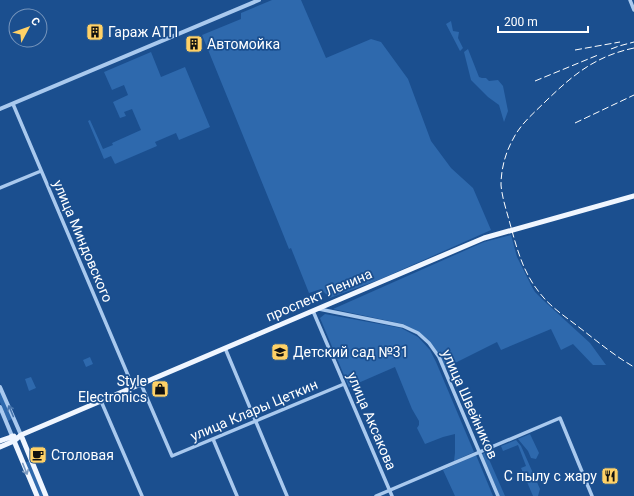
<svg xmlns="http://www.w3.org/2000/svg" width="634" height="496" font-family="Roboto,sans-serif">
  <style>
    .green { fill: #2e69ad }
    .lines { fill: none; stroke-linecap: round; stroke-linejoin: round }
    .minor { stroke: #a9c9ee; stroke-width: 3.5 }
    .tertiary { stroke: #a9c9ee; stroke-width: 4 }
    .primary { stroke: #f0f6ff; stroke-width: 5 }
    .rail { stroke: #fff; stroke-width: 1; stroke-dasharray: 7 3; stroke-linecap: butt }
    .oneway { stroke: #4674ac }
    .oneway2 { stroke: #7b9ac1 }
    .labels { text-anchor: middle; stroke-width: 3.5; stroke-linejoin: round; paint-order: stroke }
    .poi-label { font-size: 14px; fill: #fff; stroke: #1b4f8f; text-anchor: start }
    .street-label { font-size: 14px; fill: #fff; stroke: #1b4f8f }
  </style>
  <rect width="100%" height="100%" fill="#1b4f8f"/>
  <!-- green -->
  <path class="green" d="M272 0H301L326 58 371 39 381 42 408 79 431 141 451 168 473 188 491 230 381 279 330 298 321 289 309 293 291 248 289 249 281 229 202 35 241 19V13Z
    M451 21 453 31 459 32 458 38 463 48 460 51 446 24Z
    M468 49 479 77 482 78H486L489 81 498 80 503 86 508 111 504 122 499 105 488 97 471 80 464 52Z
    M151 52 161 77 185 67 210 127 179 140 176 133 155 142 157 146 115 164 111 156 104 159 88 121 90 120 103 149 113 145 112 143 141 130 132 109 124 112 126 116 120 118 113 102 128 95 124 85 112 90 104 72Z
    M511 235 517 257 532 287 535 292 543 300 590 343 606 365H593L573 344 561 350 551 329 501 350 497 342 445 368 436 350 425 338 415 330 403 324 333 309 484 242Z
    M325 314 401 328 418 337 430 350 436 362 474 452 454 461 455 453V434L443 437 425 444 417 428 419 425V421L412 409 395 367 349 387 320 318Z
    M90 357 93 364 86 367 83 360Z
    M31 377 36 388 29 391 25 379Z
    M0 390 12 419 8 421 0 402Z
    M530 434 539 453 536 459 531 458 528 451 518 439Z
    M516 440 521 446 540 489 538 496H533L521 468 526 466 518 445 503 451 501 446Z
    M494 449 496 454 488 457 505 496H500L482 454Z
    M476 455 493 496H455L443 470Z
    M29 461 44 496H39L25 463Z"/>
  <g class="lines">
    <!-- minor -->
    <path class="minor" d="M630 0 634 10
      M13 104 133 387
      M0 188 41 171
      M319 309 403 326 418 333 429 343 439 357 498 496
      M313 311 392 496
      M225 348 287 496
      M141 384 172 456 344 384
      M101 401 142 496
      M213 439 237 496
      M376 496 560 418 592 496"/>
    <!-- tertiary -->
    <path class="tertiary" d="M0 109 259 0
      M0 387 21 435
      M0 407 12 436"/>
    <!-- primary -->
    <path class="primary" d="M21 435 46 496
      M12 436 37 496
      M0 441 14 436
      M0 447 14 441 21 435 484 238 634 196"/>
    <!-- rail -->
    <path class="rail" d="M634 48C596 56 574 74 547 100 534 113 520 124 512 141 505 154 501 170 501 185 502 197 506 209 509 220 516 245 522 271 539 292 550 307 566 317 580 328 598 342 615 356 634 367
      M611 49 619 46 634 42
      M575 50 620 42
      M535 81 598 55
      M575 123 634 95"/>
  </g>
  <!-- one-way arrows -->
  <defs><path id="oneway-shaft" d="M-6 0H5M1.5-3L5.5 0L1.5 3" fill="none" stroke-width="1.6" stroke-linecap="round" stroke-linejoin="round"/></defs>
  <use class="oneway" href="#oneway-shaft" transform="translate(11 411) rotate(-113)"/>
  <use class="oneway2" href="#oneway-shaft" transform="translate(25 469) rotate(68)"/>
  <!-- icons -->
  <defs>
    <symbol id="building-square" viewBox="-11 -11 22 22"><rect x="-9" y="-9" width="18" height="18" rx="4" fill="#ffd166" stroke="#1b4f8f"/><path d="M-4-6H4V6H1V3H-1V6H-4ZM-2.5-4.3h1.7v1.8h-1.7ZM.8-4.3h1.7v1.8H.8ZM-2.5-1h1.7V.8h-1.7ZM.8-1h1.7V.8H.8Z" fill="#111"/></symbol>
    <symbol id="school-square" viewBox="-11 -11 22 22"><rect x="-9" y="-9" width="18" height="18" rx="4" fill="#ffd166" stroke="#1b4f8f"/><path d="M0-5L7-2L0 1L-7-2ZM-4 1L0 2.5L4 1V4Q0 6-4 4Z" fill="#111"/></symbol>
    <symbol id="shop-square" viewBox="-11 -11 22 22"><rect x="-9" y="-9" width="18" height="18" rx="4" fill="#ffd166" stroke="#1b4f8f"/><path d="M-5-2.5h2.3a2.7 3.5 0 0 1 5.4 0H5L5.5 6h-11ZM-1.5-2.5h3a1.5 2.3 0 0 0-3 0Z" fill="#111"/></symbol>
    <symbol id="cafe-square" viewBox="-11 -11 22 22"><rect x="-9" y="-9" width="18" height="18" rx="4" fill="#ffd166" stroke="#1b4f8f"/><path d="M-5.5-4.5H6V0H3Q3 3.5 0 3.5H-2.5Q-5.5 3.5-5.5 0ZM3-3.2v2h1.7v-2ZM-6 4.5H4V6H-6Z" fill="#111"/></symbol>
    <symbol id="restaurant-square" viewBox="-11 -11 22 22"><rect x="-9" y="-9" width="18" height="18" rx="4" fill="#ffd166" stroke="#1b4f8f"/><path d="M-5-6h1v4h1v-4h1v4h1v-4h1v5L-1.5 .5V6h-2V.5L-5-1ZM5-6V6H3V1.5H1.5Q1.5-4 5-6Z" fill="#111"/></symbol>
  </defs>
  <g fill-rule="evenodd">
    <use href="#building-square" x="85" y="22" width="20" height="20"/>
    <use href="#building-square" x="184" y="34" width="20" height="20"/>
    <use href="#school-square" x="270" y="342" width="20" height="20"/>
    <use href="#shop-square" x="150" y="379" width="20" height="20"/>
    <use href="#cafe-square" x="28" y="445" width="20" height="20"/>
    <use href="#restaurant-square" x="600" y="466" width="20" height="20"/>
  </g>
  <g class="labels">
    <!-- poi labels -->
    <g class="poi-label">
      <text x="108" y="37">Гараж АТП</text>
      <text x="207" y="49">Автомойка</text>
      <text x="293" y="357">Детский сад №31</text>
      <text x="147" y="386" text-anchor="end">Style<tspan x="147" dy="16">Electronics</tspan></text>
      <text x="51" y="460">Столовая</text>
      <text x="597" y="481" text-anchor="end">С пылу с жару</text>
    </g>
    <!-- street labels -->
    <g class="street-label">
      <text transform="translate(83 241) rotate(67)" y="5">улица Миндовского</text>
      <text transform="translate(319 295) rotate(-23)" y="5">проспект Ленина</text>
      <text transform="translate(470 404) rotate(66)" y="5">улица Швейников</text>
      <text transform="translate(254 410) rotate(-23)" y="5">улица Клары Цеткин</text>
      <text transform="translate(372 421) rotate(67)" y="5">улица Аксакова</text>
    </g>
  </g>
  <!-- north arrow -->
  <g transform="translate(28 28) rotate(49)"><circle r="19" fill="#1b4f8f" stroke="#7695bc"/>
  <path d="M0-3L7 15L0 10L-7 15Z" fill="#ffd166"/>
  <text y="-6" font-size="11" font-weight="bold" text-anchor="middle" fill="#ffffff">С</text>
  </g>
  <!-- scale -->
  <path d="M498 26v6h90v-6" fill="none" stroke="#ffffff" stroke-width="2"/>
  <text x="504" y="26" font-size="12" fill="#ffffff" stroke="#1b4f8f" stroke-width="3" paint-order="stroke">200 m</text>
</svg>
